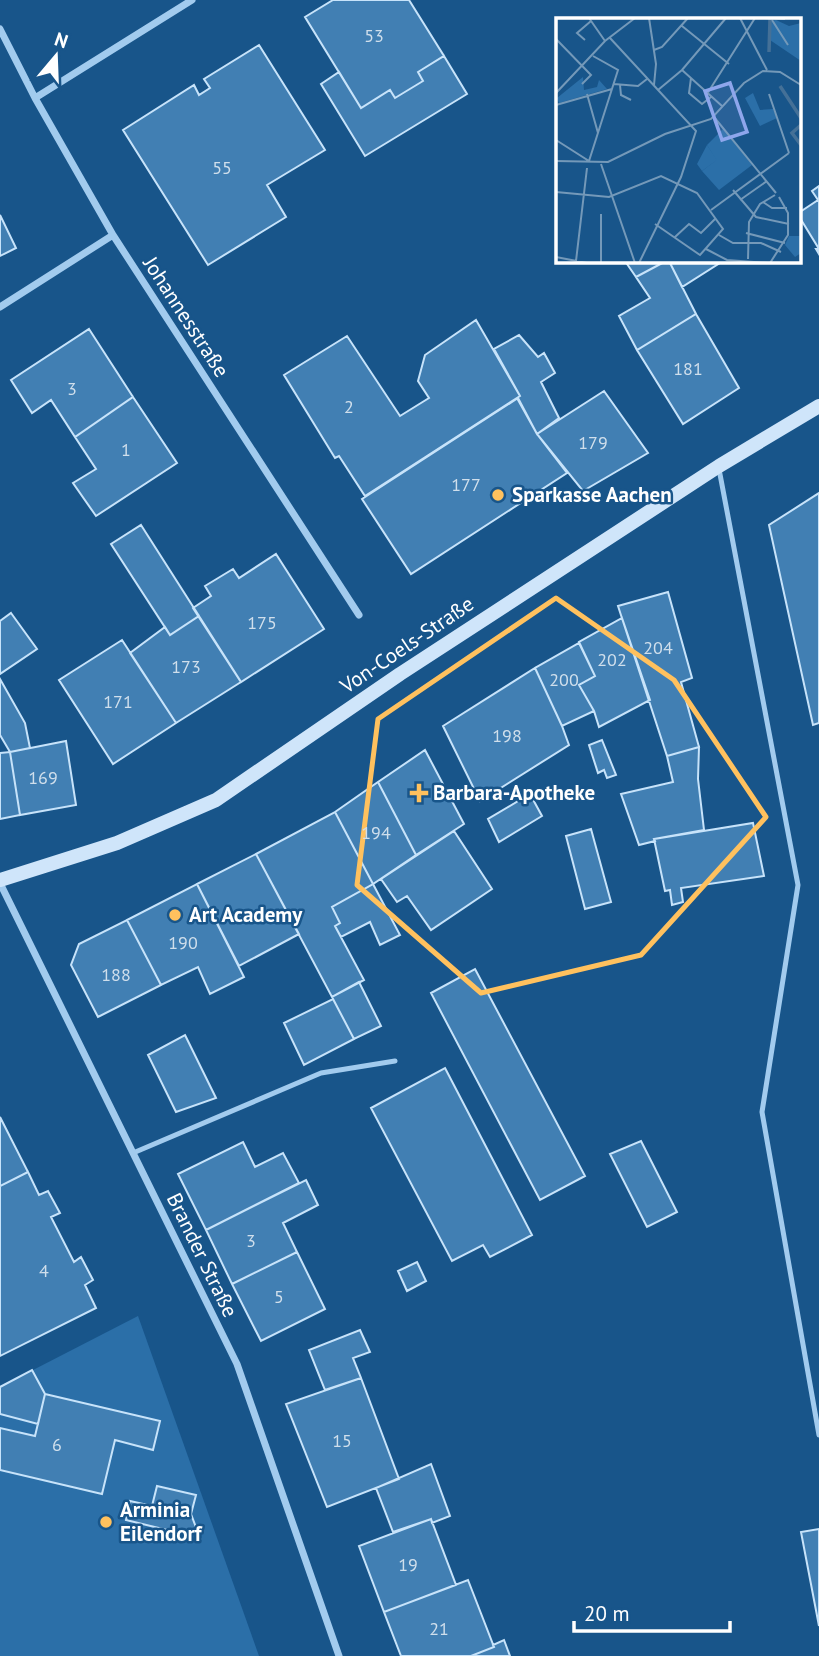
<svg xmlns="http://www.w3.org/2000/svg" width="819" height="1656" font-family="'PT Sans',sans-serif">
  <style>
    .grass { fill: #2b6fa8 }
    .building { fill: #417fb3; stroke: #c7e3fa; stroke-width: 2 }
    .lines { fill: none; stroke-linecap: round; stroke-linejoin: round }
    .lane { stroke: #a2cbee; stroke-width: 5 }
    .street { stroke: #a2cbee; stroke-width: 7 }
    .secondary { stroke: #cfe5fa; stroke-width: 14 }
    .marked { fill: none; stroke: #ffc15e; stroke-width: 5; stroke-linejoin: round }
    .poi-dot { fill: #ffc15e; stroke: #18558a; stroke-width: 2.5 }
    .labels { text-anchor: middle; stroke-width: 5; stroke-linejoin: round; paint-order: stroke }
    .number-label { font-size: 18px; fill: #d0dfec }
    .street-label { font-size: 21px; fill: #fff; stroke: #18558a }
    .poi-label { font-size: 21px; font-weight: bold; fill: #fff; stroke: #18558a; text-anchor: start }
    .inset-river { fill: none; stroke: #447097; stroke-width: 3.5 }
    .inset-road { fill: none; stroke: #7499b9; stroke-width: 2 }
    .view { fill: #8ea6ec; fill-opacity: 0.15; stroke: #8ea6ec; stroke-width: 3.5 }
    .inset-edge { fill: none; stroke: #fff; stroke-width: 3.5 }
  </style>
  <rect width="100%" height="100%" fill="#18558a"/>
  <!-- grass -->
  <path class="grass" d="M138 1316 259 1656H0V1387Z"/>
  <!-- building -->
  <path class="building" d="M333 0H409L444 56 418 72 423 81 395 98 390 90 361 108 305 17Z
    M259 45 325 150 267 185 286 217 208 265 123 130 194 85 199 95 210 88 204 79Z
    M444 56 467 94 365 156 321 84 339 72 361 108 390 90 395 98 423 81 418 72Z
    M819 186V254L816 249H819L800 218V212L818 200 812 191Z
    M0 215 16 248 0 256Z
    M625 261H666L636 277Z
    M666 261H669L696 314 637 350 619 316 650 298 636 277Z
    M669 261H723L682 287Z
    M696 314 739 388 683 424 637 350Z
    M476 320 520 396 365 496 339 456 335 458 284 375 347 336 400 416 429 398 418 381 425 355Z
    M89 329 133 397 75 437 51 400 32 413 11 380Z
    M519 335 538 357 544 353 555 373 541 382 559 418 537 434 517 398 520 396 494 349Z
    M604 391 648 453 583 491 537 434Z
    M133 397 177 463 96 516 73 483 96 469 75 437Z
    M518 398 537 434 567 473 411 574 362 499Z
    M819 493V723L813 725 769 525Z
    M141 525 199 616 170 635 111 544Z
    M276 554 324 629 241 682 193 608 211 596 205 586 233 569 239 578Z
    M668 592 692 678 681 682 699 747 667 756 618 606Z
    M11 613 37 649 0 674V621Z
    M199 616 241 682 176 723 130 653 165 627 170 635Z
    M622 618 650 700 599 727 594 711 579 685 595 676 579 642Z
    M122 640 176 723 113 764 59 680Z
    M579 643 595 676 579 685 594 711 562 726 535 668Z
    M535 668 562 726 569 745 480 801 443 726Z
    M0 679 25 723 30 748 10 752 0 735Z
    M602 740 616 775 607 778 604 770 598 773 589 745Z
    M66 741 76 805 20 815 10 752Z
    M699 747 698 779 704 830 654 839 655 841 639 845 621 794 673 782 667 756Z
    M425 750 464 824 416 855 378 782Z
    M10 752 20 815 0 819V753Z
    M378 782 416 855 373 884 335 812Z
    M530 794 542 816 499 842 488 819Z
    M335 812 373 884 332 907 340 923 335 926 364 980 332 997 256 854Z
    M753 823 764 876 681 888 683 902 672 905 670 890 665 891 654 839Z
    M591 829 611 902 585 909 566 836Z
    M454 831 492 889 431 930 407 896 397 902 381 879Z
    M256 854 299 934 239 966 197 884Z
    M197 884 244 977 210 994 198 967 161 985 127 920Z
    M373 884 400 935 380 945 370 922 341 937 335 926 340 923 332 907Z
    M127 920 161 985 98 1017 71 965 79 944Z
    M475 969 585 1176 540 1200 431 993Z
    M359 982 381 1026 354 1039 332 997Z
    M333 999 354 1039 304 1065 284 1023Z
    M185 1035 216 1098 176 1112 148 1055Z
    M445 1068 532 1235 490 1257 483 1245 452 1261 371 1108Z
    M0 1117 28 1172 0 1186Z
    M641 1141 677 1212 647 1227 610 1154Z
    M243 1142 255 1167 283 1153 299 1183 206 1230 178 1174Z
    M28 1172 39 1195 48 1191 60 1213 51 1217 74 1262 81 1257 93 1280 85 1285 96 1308 0 1356V1186Z
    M306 1180 318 1205 283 1223 297 1252 232 1284 206 1230Z
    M297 1252 325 1309 261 1341 232 1284Z
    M417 1262 426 1281 407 1291 398 1271Z
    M360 1330 370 1352 353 1358 361 1378 325 1390 309 1350Z
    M32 1370 45 1394 38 1424 0 1414V1387Z
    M361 1378 399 1479 327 1507 286 1404Z
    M45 1394 160 1421 153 1450 115 1440 102 1494 0 1470V1428L35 1436Z
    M431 1464 450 1516 432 1523 431 1519 393 1532 376 1488Z
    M157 1486 196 1495 191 1514 200 1538 126 1520 130 1501 152 1506Z
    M431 1519 456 1585 384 1612 359 1546Z
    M819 1529V1626L801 1532Z
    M468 1580 494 1647 471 1656H401L384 1612Z
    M504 1640 510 1656H471L494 1647 493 1645Z"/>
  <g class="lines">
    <!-- lane -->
    <path class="lane" d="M719 469 798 885 762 1112 819 1435
      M133 1153 321 1073 395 1061"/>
    <!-- street -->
    <path class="street" d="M0 29 35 98 113 235 359 615
      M35 98 192 0
      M0 307 113 235
      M0 883 237 1364 339 1656"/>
    <!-- secondary -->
    <path class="secondary" d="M0 880 117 843 216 800 400 674 719 466 819 406"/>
  </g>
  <!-- marked area -->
  <path class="marked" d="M556 598 674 680 766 817 641 955 481 993 357 885 378 719Z"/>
  <!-- markers -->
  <g class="poi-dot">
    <circle cx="498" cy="495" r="7"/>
    <path d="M415.5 782.5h7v7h7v7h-7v7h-7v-7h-7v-7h7z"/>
    <circle cx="175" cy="915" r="7"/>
    <circle cx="106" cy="1522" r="7"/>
  </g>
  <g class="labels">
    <!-- number labels -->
    <g class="number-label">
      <text x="374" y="42">53</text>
      <text x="222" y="174">55</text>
      <text x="688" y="375">181</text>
      <text x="72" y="395">3</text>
      <text x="349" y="413">2</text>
      <text x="593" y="449">179</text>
      <text x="126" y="456">1</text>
      <text x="466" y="491">177</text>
      <text x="262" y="629">175</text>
      <text x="658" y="654">204</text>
      <text x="612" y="666">202</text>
      <text x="186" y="673">173</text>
      <text x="564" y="686">200</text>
      <text x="118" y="708">171</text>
      <text x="507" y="742">198</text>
      <text x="43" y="784">169</text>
      <text x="376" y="839">194</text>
      <text x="183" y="949">190</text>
      <text x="116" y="981">188</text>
      <text x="251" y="1247">3</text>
      <text x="44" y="1277">4</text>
      <text x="279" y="1303">5</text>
      <text x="342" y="1447">15</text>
      <text x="57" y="1451">6</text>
      <text x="408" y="1571">19</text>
      <text x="439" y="1635">21</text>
    </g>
    <!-- street labels -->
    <g class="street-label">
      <text transform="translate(186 317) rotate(57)" y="7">Johannesstraße</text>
      <text transform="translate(407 645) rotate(-34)" y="7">Von-Coels-Straße</text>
      <text transform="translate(202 1255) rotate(64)" y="7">Brander Straße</text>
    </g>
    <!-- poi labels -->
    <g class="poi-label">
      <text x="512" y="502">Sparkasse Aachen</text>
      <text x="433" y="800">Barbara-Apotheke</text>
      <text x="189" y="922">Art Academy</text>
      <text x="120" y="1517">Arminia<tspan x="120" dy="24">Eilendorf</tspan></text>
    </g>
  </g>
  <!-- overview -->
  <g transform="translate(556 18)">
    <rect width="245" height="245" fill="#18558a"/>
    <path d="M197 75 204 92 217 91 221 100 204 108 189 80ZM167 111 196 147 163 172 146 153 160 142 151 127Z" fill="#2b6fa8"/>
    <path d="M220 2 233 8 245 5V43L214 22 215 3ZM151 127 161 142 146 153 141 146ZM233 218H245V235L239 239 229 227Z" fill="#2b6fa8"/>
    <path d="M27 59 28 72 41 69 43 62 51 71 3 85 1 80Z" fill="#2b6fa8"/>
    <path class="inset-river" d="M213 34 214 1M224 68 245 100M245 107 236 115 245 127"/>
    <path class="inset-road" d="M33 0 49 23M93 0 100 46 98 67M184 0 211 52M207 0 229 1M216 2 232 27M126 8 173 46M54 20 140 113 125 159 83 245M0 21 35 57 26 66M29 22 21 15 35 3M98 32 106 29 132 0M126 52 166 88M135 60 133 75 146 86 155 79M58 66 82 68 91 61M64 67 65 77 75 82M102 72 126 52 170 0M0 75 49 23 79 0M31 76 42 115M151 76 199 0M213 76 233 135M0 87 56 71M158 99 220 175M0 122 33 143 62 52 37 38M0 143 52 144 109 116 155 101 188 65 207 53 224 54 245 67M45 146 79 245M177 172 200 199 233 206M0 174 53 179 105 158 141 175 167 211 144 237 99 206M184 182 211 163M207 184 216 190H231M155 192 233 135M45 196V245M190 215 229 225M163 217 177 225H205L225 234M119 219 133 206 145 215 160 200M150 231 171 242 212 245M0 239 31 245M192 241 193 204 204 186 219 177M20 243 31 150M214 245 232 217V195L223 179"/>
    <path class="view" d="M174 65 191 114 166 122 149 73Z"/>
    <rect width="245" height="245" class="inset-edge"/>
  </g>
  <!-- north arrow -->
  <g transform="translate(56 56) rotate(19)" stroke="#18558a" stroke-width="5" paint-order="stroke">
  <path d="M0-5L12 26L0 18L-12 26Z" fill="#ffffff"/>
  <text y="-10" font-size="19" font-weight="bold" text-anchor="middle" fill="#ffffff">N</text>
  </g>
  <!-- scale -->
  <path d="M574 1621v10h156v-10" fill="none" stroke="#ffffff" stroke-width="3.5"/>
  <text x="584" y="1621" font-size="21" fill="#ffffff" stroke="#18558a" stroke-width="5" paint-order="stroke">20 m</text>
</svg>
